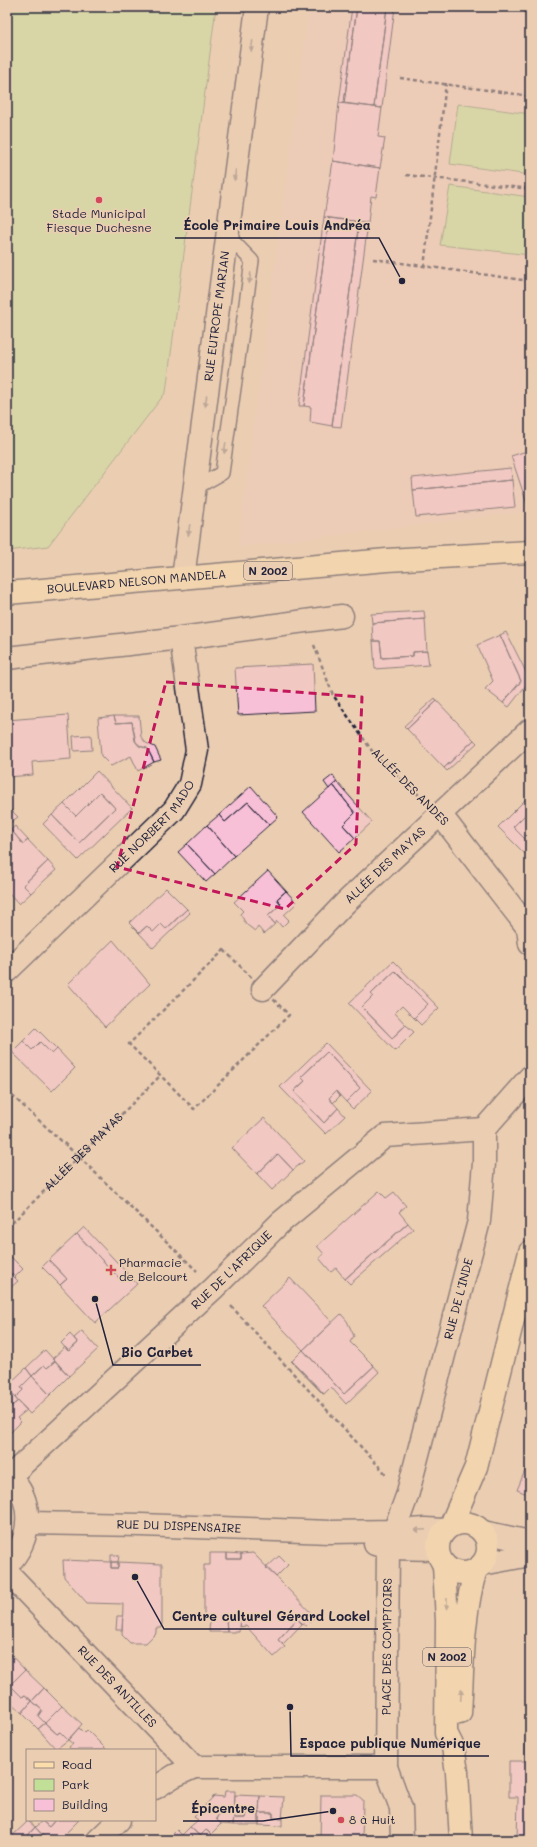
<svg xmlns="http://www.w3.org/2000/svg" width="537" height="1847" font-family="Mali,sans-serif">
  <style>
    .built { fill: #efcabd }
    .green { fill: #c1df97; stroke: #728069 }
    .building { fill: #f8c0d6; stroke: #22223b }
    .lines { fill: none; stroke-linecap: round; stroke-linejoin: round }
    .lane-casing { stroke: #22223b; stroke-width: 16 }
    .street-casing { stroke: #22223b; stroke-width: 25 }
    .secondary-casing { stroke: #22223b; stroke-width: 25 }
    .primary-casing { stroke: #22223b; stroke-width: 25 }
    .path { stroke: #22223b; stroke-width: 2.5; stroke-dasharray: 4 3; stroke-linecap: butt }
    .lane { stroke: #ebceb2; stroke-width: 13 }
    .street { stroke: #ebceb2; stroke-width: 22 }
    .secondary { stroke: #ebceb2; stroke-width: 22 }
    .primary { stroke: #fbddab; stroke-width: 22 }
    .oneway { fill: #867876 }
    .oneway2 { fill: #8e8073 }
    .marked { fill: none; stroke: #c2185b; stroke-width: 3; stroke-dasharray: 8 5; stroke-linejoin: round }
    .poi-dot { fill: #d1495b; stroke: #ebceb2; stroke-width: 1.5 }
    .labels { text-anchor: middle; stroke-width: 3.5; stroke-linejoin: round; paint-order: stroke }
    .shield { fill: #ebceb2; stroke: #5e565f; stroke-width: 1 }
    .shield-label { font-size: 11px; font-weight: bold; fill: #22223b }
    .poi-label { font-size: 12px; fill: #22223b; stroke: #ebceb2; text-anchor: start }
    .street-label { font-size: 12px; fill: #22223b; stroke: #ebceb2 }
    .leader { fill: none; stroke: #22223b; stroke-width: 1.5 }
    .callout-dot { fill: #22223b; stroke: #ebceb2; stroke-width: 1.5 }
    .callout-label { font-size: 13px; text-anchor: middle; font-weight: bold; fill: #22223b; stroke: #ebceb2; stroke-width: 3.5; stroke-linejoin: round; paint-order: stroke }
  </style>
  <rect width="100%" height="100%" fill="#ebceb2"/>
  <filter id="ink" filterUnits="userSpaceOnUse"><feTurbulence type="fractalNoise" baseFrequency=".025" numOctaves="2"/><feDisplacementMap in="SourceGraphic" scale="8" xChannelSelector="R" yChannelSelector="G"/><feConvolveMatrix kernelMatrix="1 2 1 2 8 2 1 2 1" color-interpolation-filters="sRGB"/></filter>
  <g filter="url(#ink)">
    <!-- built -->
    <path class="built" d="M309 7H530V511L238 547Z"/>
    <!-- green -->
    <path class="green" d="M7 7H216L166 392 48 546 7 551Z
      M458 104 530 114V175L450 164Z
      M450 186 530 197V255L440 245Z"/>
    <!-- building -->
    <path class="building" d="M352 7H357L344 103H339Z
      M357 7H387L374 107 344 103Z
      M387 7H395L382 108 374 107Z
      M339 103 382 108 378 137 385 138 380 168 333 161Z
      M333 161 380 168 376 197 371 196 368 223 324 217Z
      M324 217 329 218 304 406H299Z
      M329 218 359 222 332 426 310 422 311 407 304 406Z
      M359 222 368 223 341 427 332 426Z
      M530 450V503L527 504 511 456Z
      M511 468 512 480 413 490 412 478Z
      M512 480 515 507 416 517 413 490Z
      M424 611 425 619 372 623 371 614Z
      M425 619 427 651 413 652V656L382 658 380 641H373L372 623Z
      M506 632 530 680 509 707 503 703 521 681 500 635Z
      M500 635 521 681 503 703 485 689 493 681 477 645Z
      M373 641H380L382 658 413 656V652L427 651 429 665 375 669Z
      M313 664 315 711 238 715 235 668Z
      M435 698 437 701 407 729 404 726Z
      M437 701 474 740 444 768 407 729Z
      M68 715 71 759 32 762 33 775 7 777V720Z
      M114 716H139L141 737 146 743 155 747 161 760 154 762 147 748 142 747 136 742 132 722 116 723Z
      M114 716 116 723 132 722 135 741 139 746 147 748 154 762 138 771 131 756 111 766 101 756 98 718Z
      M91 735 92 750 74 751 73 736Z
      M474 740 477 743 447 771 444 768Z
      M97 771 132 808 78 860 43 824 52 815 79 843 115 808 100 792 76 816 64 804Z
      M333 775 337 782 329 789 324 782Z
      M337 782 372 822 355 838 343 825 355 813 333 785Z
      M333 785 355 813 343 825 355 838 339 852 303 812Z
      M251 786 278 817 269 825 248 802 225 822 219 815Z
      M100 792 115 808 79 843 52 815 64 804 76 816Z
      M527 798 530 801V810L513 827 530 844V859L498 827Z
      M248 802 269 825 234 856 207 825 219 815 225 822Z
      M7 806 18 817 7 825Z
      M530 810V844L513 827Z
      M207 825 234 856 215 874 187 844Z
      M15 826 28 840 23 844 11 830Z
      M11 830 23 844 28 840 48 861 23 885 31 893 19 904 7 891V833Z
      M187 844 215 874 206 882 178 852Z
      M48 861 56 870 31 893 23 885Z
      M268 871 286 891 277 899 281 904 268 916 275 924 264 934 258 927 255 931 247 925 240 914 243 911 234 902Z
      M166 888 187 909 166 929 161 924 153 932 147 926 139 933 129 923Z
      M286 891 297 903 284 915 289 920 282 927 277 921 275 924 268 916 281 904 277 899Z
      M187 909 190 913 153 948 139 933 147 926 153 932 161 924 166 929Z
      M113 940 150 984 105 1027 68 984Z
      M393 961 439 1008 421 1025 414 1018 428 1004 395 971 371 994 373 996 362 1007 392 1038 406 1025 414 1032 395 1051 349 1003Z
      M395 971 428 1004 414 1018 402 1006 395 1013 406 1025 392 1038 362 1007 373 996 371 994Z
      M36 1028 57 1049 52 1054 40 1042 32 1050 23 1041Z
      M23 1041 32 1050 40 1042 52 1054 57 1049 75 1068 52 1091 12 1052Z
      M326 1043 372 1091 353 1109 346 1102 360 1088 327 1052 301 1077 305 1081 294 1091 324 1123 338 1108 345 1116 326 1134 280 1087Z
      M327 1052 360 1088 346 1102 336 1091 329 1098 338 1108 324 1123 294 1091 305 1081 301 1077Z
      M336 1091 340 1096 333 1103 329 1098Z
      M264 1118 304 1161 293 1170 278 1154 257 1174 232 1148Z
      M278 1154 293 1170 272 1190 257 1174Z
      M379 1191 386 1198 394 1192 406 1206 399 1212 408 1223 345 1279 336 1268 331 1272 319 1258 324 1254 317 1246Z
      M408 1223 413 1229 350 1284 345 1279Z
      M84 1227 128 1274 122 1281 77 1234Z
      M77 1234 122 1281 128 1274 137 1284 95 1323 60 1285 67 1279 49 1260Z
      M7 1253 23 1269 15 1277 9 1272 7 1274Z
      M49 1260 67 1279 60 1285 42 1267Z
      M9 1272 18 1281 9 1289 7 1286V1274Z
      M290 1278 332 1322 303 1350 261 1306Z
      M341 1314 347 1321 354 1336 350 1342 374 1366 344 1394 303 1350Z
      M82 1331 98 1349 69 1376 53 1358 65 1347 69 1351 78 1343 74 1338Z
      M70 1334 78 1343 68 1351 61 1343Z
      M45 1350 55 1361 47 1368 44 1365 32 1376 26 1368Z
      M303 1350 344 1394 374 1366 379 1372 346 1404 331 1387 324 1394 292 1361Z
      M55 1361 69 1376 50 1395 32 1376 44 1365 47 1368Z
      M291 1361H292L324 1394H323Z
      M26 1368 32 1376 21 1387 23 1390 15 1398 7 1389V1386Z
      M32 1376 50 1395 30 1414 15 1398 23 1390 21 1387Z
      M13 1395 18 1401 9 1408 7 1406V1401Z
      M18 1401 27 1410 17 1418 21 1422 7 1436V1406L9 1408Z
      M526 1468 530 1469V1495L517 1490Z
      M210 1553H227V1559H241V1554L253 1553 315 1617 306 1626 297 1619 278 1640 285 1647 274 1657 246 1626 239 1627 240 1618H226L227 1632H209L210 1618 204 1619V1565H210Z
      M227 1553 241 1554V1559H227Z
      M111 1555H119L118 1562H111Z
      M279 1556 288 1565 276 1577 266 1568Z
      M63 1560 111 1562V1568H118V1562L162 1564V1628H156V1633L146 1643H130L122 1635 123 1604 87 1603 64 1577Z
      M111 1562H118V1568H111Z
      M117 1616H123L122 1630H116Z
      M226 1618H240L239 1632H227Z
      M297 1619 302 1624 283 1644 278 1640Z
      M7 1651 25 1670 10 1685 7 1683 9 1675 7 1673Z
      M25 1670 44 1688 32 1701 25 1695 22 1697 10 1685Z
      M10 1685 22 1697 25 1695 32 1701 22 1713 7 1699V1688Z
      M44 1688 62 1706 45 1723 38 1716 42 1710 32 1701Z
      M32 1701 42 1710 38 1716 45 1723 38 1729 22 1713Z
      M62 1706 82 1724 68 1740 60 1732 57 1734 45 1723Z
      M526 1710H530V1760H525Z
      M45 1723 57 1734 60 1732 68 1740 56 1749 38 1729Z
      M79 1728 84 1733 87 1730 107 1750H71L69 1747 73 1744 68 1740Z
      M509 1761H530V1840H517L518 1797H509Z
      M225 1791H235L234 1814 220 1812 216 1819 221 1824 211 1834 206 1830 200 1836 190 1827 198 1820 194 1817 214 1796 224 1797Z
      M235 1795 260 1796 259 1813 246 1812 245 1818H234Z
      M321 1795H357L363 1800 362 1840H320Z
      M260 1796 284 1797 282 1819 273 1818V1813H259Z
      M220 1812 234 1814 233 1825 221 1824 216 1819Z
      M246 1812 259 1813V1825H233L234 1818H245Z
      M259 1813H273V1818L282 1819V1826L259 1825Z
      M41 1820H55L49 1827Z
      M55 1820H79L59 1840H47L35 1827 42 1821 49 1827Z
      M28 1821 35 1827 25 1839 26 1840H8Z
      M35 1827 47 1840H26L25 1839Z
      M190 1827 200 1836 196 1840H167L177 1830 182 1835Z
      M206 1830 211 1834 204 1840 200 1836Z"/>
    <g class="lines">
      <defs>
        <path id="lane" d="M195 488 222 473 252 261 227 235"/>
        <g id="street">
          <path d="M7 658 181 638 342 616"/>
          <path d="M440 814 528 928 530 944"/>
          <path id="s2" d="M7 971 174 810 190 784 197 750 181 638"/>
          <path id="s3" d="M263 989 345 903 530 730"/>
          <path d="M7 1475C36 1499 32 1541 7 1565"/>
          <path id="s4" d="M9 1477 214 1288 280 1223 385 1136 484 1129"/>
          <path id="s5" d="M28 1523 141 1525 330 1532 395 1531 425 1529 444 1530"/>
          <path d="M375 1544 388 1548 437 1549"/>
          <path id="s6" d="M7 1572 194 1767H386"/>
          <path d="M155 1788 174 1776 194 1767"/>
          <path d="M98 1840 119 1820"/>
          <path id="s7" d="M402 1840 401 1808 386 1767 388 1548 407 1496 479 1221 484 1163V1129L530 1077"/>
        </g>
        <g id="secondary">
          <path id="s8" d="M183 578 257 7"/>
          <path d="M483 1532 530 1542"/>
          <path d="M482 1564 530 1555"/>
        </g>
        <g id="primary">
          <path id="s9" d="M7 593 387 560 530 552"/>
          <circle cx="463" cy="1548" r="25"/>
          <path d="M451 1525 476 1467 530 1252"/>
          <path d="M444 1565 447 1621 446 1733 453 1747 457 1772 461 1840"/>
          <path d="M460 1713C463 1665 462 1616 476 1569"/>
        </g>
      </defs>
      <!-- lane casing -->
      <use href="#lane" class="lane-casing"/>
      <!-- street casing -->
      <use href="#street" class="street-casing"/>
      <!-- secondary casing -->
      <use href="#secondary" class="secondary-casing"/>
      <!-- primary casing -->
      <use href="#primary" class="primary-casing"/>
      <!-- path -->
      <g class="path">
        <path d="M400 78 530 96"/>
        <path d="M406 175 530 189"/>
        <path d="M373 259 530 281"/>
        <path d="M424 267 446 83"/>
        <path d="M314 645 333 695 377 758 421 797"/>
        <path d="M224 950 289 1015 194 1109 129 1044Z"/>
        <path d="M7 1091 79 1157 197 1271"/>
        <path id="s1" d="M7 1228 161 1075"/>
        <path d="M231 1306 386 1474"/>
      </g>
      <!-- lane -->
      <use href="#lane" class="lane"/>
      <!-- street -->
      <use href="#street" class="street"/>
      <!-- secondary -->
      <use href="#secondary" class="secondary"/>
      <!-- primary -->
      <use href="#primary" class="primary"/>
    </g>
    <!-- one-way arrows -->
    <defs><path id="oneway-solid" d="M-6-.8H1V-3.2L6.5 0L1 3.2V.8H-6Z"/></defs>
    <g class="oneway">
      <use href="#oneway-solid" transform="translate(252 46) rotate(97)"/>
      <use href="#oneway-solid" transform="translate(235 175) rotate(97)"/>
      <use href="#oneway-solid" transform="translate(250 278) rotate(98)"/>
      <use href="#oneway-solid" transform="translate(206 401) rotate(97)"/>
      <use href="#oneway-solid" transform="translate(225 448) rotate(98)"/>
      <use href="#oneway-solid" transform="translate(189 530) rotate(98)"/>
      <use href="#oneway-solid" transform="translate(420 1530) rotate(177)"/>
    </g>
    <g class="oneway2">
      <use href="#oneway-solid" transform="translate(447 1604) rotate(89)"/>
      <use href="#oneway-solid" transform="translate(461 1695) rotate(-87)"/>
    </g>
  </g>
  <!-- marked area -->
  <path d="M0 0H537V1847H0ZM166 682 362 697 356 844 285 909 117 867Z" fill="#ebceb2" fill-opacity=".55" fill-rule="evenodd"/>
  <path class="marked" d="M166 682 362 697 356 844 285 909 117 867Z"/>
  <!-- markers -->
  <g class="poi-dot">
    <circle cx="99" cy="200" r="4"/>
    <path d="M109 1264h4v4h4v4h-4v4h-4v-4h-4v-4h4z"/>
    <circle cx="341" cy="1820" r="4"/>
  </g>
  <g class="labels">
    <!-- shield labels -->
    <g class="shield">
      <rect x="244" y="562" width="48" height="18" rx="3"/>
      <rect x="423" y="1648" width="48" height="18" rx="3"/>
    </g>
    <g class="shield-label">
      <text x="268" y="575">N 2002</text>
      <text x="447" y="1661">N 2002</text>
    </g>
    <!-- poi labels -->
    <g class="poi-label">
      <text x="99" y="218" text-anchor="middle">Stade Municipal<tspan x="99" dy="14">Fiesque Duchesne</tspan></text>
      <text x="119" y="1267">Pharmacie<tspan x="119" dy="14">de Belcourt</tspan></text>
      <text x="349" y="1824">8 à Huit</text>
    </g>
    <!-- street labels -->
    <g class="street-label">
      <text dy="4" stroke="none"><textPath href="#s8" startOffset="264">RUE EUTROPE MARIAN</textPath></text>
      <text dy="4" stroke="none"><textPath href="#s9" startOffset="130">BOULEVARD NELSON MANDELA</textPath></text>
      <text transform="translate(410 787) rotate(45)" y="4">ALLÉE DES ANDES</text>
      <text dy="4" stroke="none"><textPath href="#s2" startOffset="205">RUE NORBERT MADO</textPath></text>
      <text dy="4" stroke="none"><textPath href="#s3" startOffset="174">ALLÉE DES MAYAS</textPath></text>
      <text dy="4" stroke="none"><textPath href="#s1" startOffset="108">ALLÉE DES MAYAS</textPath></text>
      <text dy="4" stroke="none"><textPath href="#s4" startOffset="304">RUE DE L'AFRIQUE</textPath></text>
      <text dy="4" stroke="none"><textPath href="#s7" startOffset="554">RUE DE L'INDE</textPath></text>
      <text dy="4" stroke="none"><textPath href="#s5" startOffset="151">RUE DU DISPENSAIRE</textPath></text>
      <text dy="4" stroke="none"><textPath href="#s7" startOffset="196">PLACE DES COMPTOIRS</textPath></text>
      <text dy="4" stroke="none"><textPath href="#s6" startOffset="159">RUE DES ANTILLES</textPath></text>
    </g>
  </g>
  <!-- callouts -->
  <path class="leader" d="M402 281L379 238H175M95 1299L113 1365H201M135 1577L164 1629H378M290 1707L291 1756H489M333 1811L263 1821H183"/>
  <g class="callout-dot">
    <circle cx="402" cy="281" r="4"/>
    <circle cx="95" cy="1299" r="4"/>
    <circle cx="135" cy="1577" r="4"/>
    <circle cx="290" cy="1707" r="4"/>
    <circle cx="333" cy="1811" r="4"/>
  </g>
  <g class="callout-label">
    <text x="277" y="230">École Primaire Louis Andréa</text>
    <text x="157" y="1357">Bio Carbet</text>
    <text x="271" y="1621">Centre culturel Gérard Lockel</text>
    <text x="390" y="1748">Espace publique Numérique</text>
    <text x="223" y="1813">Épicentre</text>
  </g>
  <!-- margin -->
  <rect width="537" height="1847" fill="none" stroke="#ebceb2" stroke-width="24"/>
  <rect x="12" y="12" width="513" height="1823" fill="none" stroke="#22223b" stroke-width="1.5" filter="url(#ink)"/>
  <!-- legend -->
  <rect x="26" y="1749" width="130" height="72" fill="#ebceb2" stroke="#9b8982"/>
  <rect x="34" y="1762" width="20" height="6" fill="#fbddab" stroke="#9b8982"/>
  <text x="62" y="1769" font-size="12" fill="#22223b">Road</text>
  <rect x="34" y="1779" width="20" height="12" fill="#c1df97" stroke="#9b8982"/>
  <text x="62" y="1789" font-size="12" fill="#22223b">Park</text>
  <rect x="34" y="1799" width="20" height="12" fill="#f8c0d6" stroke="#9b8982"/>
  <text x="62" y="1809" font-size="12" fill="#22223b">Building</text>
</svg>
